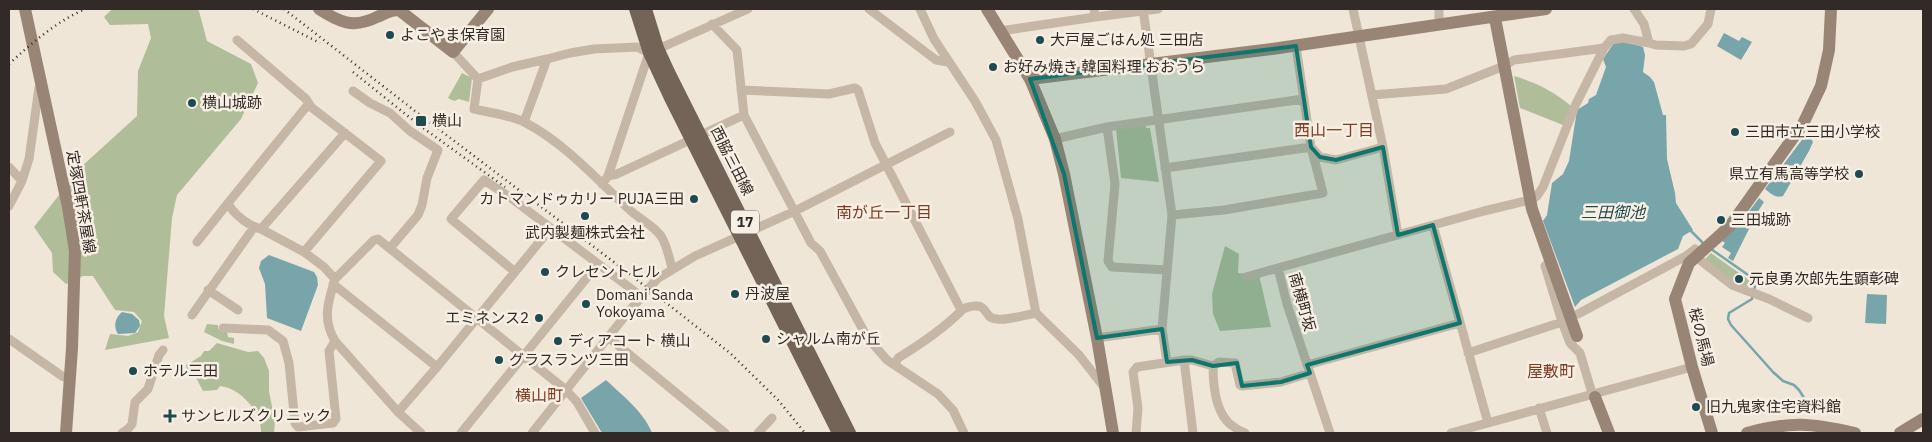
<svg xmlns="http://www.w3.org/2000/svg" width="1932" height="442" font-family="'IBM Plex Sans','Noto Sans JP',sans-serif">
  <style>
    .green { fill: #afbd99 }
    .water { fill: #78a5aa }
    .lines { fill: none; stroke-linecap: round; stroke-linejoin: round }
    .stream { stroke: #78a5aa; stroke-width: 2.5 }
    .street { stroke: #c6b6a5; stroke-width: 9 }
    .secondary { stroke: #998576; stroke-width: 12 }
    .primary { stroke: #746357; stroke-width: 12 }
    .rail { stroke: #322a26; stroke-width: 2.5; stroke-dasharray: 1 4; stroke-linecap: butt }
    .marked { fill: #0f766e; fill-opacity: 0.2; stroke: #0f766e; stroke-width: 4; stroke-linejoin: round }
    .poi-dot { fill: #1e4b51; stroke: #f7efe3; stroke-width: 2 }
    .labels { text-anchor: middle; stroke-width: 5; stroke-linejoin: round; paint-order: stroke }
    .shield { fill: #f7efe3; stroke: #6d655f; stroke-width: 1 }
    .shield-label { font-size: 14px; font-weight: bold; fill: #322a26 }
    .poi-label { font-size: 15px; fill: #322a26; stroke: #f7efe3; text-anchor: start }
    .street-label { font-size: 15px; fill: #322a26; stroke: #f7efe3 }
    .neighbourhood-label { font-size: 16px; fill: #7d3e23; stroke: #f7efe3 }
    .water-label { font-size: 16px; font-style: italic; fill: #1e4b51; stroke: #f7efe3 }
  </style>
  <rect width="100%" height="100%" fill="#efe6d8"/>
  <!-- green -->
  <path class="green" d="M112 9H197L199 11 207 41 251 64 258 83 241 119 177 195 172 218 164 316 169 338 105 350 110 334 128 336 138 332 142 321 134 312 115 310 93 276H83L66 284 53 272 52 253 34 227 81 167 137 116 138 71 151 38 148 24 110 25 104 17Z
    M462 73 472 78 469 102 459 99 454 101 448 98Z
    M1514 76C1535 82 1555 92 1571 106L1563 125 1520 108Z
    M1145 124 1146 128H1150L1159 182 1121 178 1116 129Z
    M1225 246 1239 254 1238 273 1259 275 1271 327 1220 331 1213 314 1212 294Z
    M1711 253 1749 280 1751 288 1731 281 1705 259Z
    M207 324 218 325V329L227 331 228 337 234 338V344L222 341 204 332Z
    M217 343 248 352 258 351 264 358 269 371V391L275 422 274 433H261C262 412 240 388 220 386L217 390 203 391 194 374 187 372 186 365 201 356 204 351H209Z"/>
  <!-- water -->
  <path class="water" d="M1724 33 1739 41 1742 37 1752 42 1741 60 1717 46Z
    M1620 40 1643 47 1645 55 1643 72 1650 77 1654 82 1663 115H1666L1667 159 1675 193 1676 203 1693 230 1683 236 1678 249 1581 300 1575 307 1543 221 1547 215 1552 183 1563 174 1569 161 1577 110 1588 103 1589 99 1596 95 1606 67 1603 59 1614 43Z
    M1809 135 1813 142 1809 151 1783 196C1776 199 1770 193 1765 189L1804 137Z
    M1759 198 1764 202 1757 213 1733 261 1728 258 1731 253 1722 247 1725 243 1722 241 1739 225Z
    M269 255 314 272 317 277 318 285 301 331 267 318 265 284 259 268 261 261Z
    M1867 294 1887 295 1886 324 1865 323Z
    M122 312 132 314 139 320 140 326 135 333 118 334C113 326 115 318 122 312Z
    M606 380C622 395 644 412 652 433H602L581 398Z"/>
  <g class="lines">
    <!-- stream -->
    <path class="stream" d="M1691 231 1704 244
      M1711 249 1751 277 1755 286 1752 299 1729 313 1728 319 1731 325 1773 372 1783 381 1794 385 1799 390 1811 409"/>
    <!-- street -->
    <path class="street" d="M869 9 936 60 948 62
      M920 9 934 39 975 101 996 140 1018 219 1036 313 1079 355 1104 387
      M1143 9 1172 215 1162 329 1167 362
      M1353 9 1383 147 1398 235
      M1439 9V24
      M1095 17 1158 9
      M712 24 737 50 744 115 811 243 820 251 867 337 887 360 938 394 953 410 964 433
      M1000 31 1095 17 1094 9
      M237 40 306 99 311 107
      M1649 43 1656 45 1684 46 1691 44 1708 24 1711 9
      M453 52 478 79 474 109C491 113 511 115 526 123 566 144 598 181 631 211 641 220 653 225 661 236 667 245 669 258 672 268
      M478 79 512 67 547 59
      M741 90 829 94 855 88 858 90 875 143 961 310
      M353 91 370 103 390 113 410 131 438 150 427 178 422 205 418 215 390 248
      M1372 95 1446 89 1504 66 1514 60 1604 48
      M306 107H311L381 161 304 252 261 229C249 226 233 214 228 203Z
      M524 122 547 59 570 53 594 49 637 47 649 53
      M1107 127 1115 184 1108 261 1112 267 1167 270
      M1055 139 1107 127 1303 99
      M1313 149 1320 157 1336 160 1383 147
      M9 167 22 181
      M1165 168 1311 147
      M608 176 617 174 744 115
      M602 184 608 176 649 53 748 9
      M9 206 22 181 29 159 39 87
      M1172 215 1224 210 1323 193 1311 147 1296 46
      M1433 225 1488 423
      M261 229 345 133
      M197 242 228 203
      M304 252 324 267 335 279C328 302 322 319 335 341L398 412 421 433
      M1696 257 1732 285 1769 299 1808 318
      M1550 261 1545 266 1562 322 1570 343 1580 353 1592 393
      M514 271 451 219 484 180 511 198 642 297
      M1246 277 1278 268
      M335 279 374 240 378 239 566 390 577 402 595 433
      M333 284 437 367
      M208 290 238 310
      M1578 314 1686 256 1695 249 1700 253
      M192 315 254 227
      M223 328 268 330 283 341 289 363 295 423 298 427 333 423 336 419 329 351 335 341
      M608 337 725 433
      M1097 338 1162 329
      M9 339 62 376 70 379
      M1468 353 1562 322
      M1184 360H1192L1213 366C1213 385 1215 412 1231 425 1235 428 1240 431 1245 433
      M895 365 898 358C921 344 942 330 961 311 963 308 971 306 975 306 984 305 985 312 990 317 999 323 1026 315 1036 313
      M1307 365 1460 323
      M1213 366 1219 362 1235 363 1240 385 1242 386 1281 382 1310 373
      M1539 408 1547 433
      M398 412 437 367 550 229
      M122 433 128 429 132 424 135 402 148 389 159 355 163 350
      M461 433 598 264
      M532 433 625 316 657 279 695 256 795 211 950 132
      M758 433 772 418
      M1136 433 1138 408 1133 372 1137 367 1184 360 1193 433
      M1330 433 1287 304 1278 268 1484 211 1530 200 1537 196 1543 187 1575 106 1604 48 1611 40 1623 38 1649 43 1644 24 1634 9
      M1451 433 1692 367"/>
    <!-- secondary -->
    <path class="secondary" d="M25 9 68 207 75 251 72 348 66 433
      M319 9C339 22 353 29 377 17 384 14 390 10 399 10L453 52 488 9
      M987 9 1030 79 1055 139 1064 174 1097 338 1113 433
      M1495 18 1532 209 1577 336
      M1030 79 1272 49 1546 9
      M1595 397 1609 433
      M1712 433 1692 367 1675 299 1689 263 1730 226 1803 124 1821 86 1829 50 1831 9
      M1747 433C1792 421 1810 423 1855 433
      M1900 433 1923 419"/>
    <!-- primary -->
    <path class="primary" d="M635 9 649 53 670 98 838 433
      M646 9 658 48 669 72 850 433"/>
    <!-- rail -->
    <path class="rail" d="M253 9 320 43
      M284 9 424 118 623 269 730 353 779 401 805 433
      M9 64C33 42 56 22 85 9
      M353 72 419 125 505 187"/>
  </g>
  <!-- marked area -->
  <path class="marked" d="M1296 46 1311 147 1320 157 1336 160 1383 147 1398 235 1433 225 1460 323 1307 365 1310 373 1281 382 1242 386 1237 363 1213 366 1192 360 1167 362 1162 329 1097 338 1064 174 1030 79Z"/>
  <!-- markers -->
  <g class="poi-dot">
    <circle cx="390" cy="35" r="5"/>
    <circle cx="1040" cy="40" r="5"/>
    <circle cx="993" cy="67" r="5"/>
    <circle cx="192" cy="103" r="5"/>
    <rect x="415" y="115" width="12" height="12" rx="2.5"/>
    <circle cx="1735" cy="132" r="5"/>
    <circle cx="1859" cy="174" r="5"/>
    <circle cx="694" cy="199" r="5"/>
    <circle cx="585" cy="216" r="5"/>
    <circle cx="1721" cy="220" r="5"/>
    <circle cx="545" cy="272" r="5"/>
    <circle cx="1739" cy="279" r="5"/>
    <circle cx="735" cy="294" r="5"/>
    <circle cx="586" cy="304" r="5"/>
    <circle cx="539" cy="318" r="5"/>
    <circle cx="766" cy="339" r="5"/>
    <circle cx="558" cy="341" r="5"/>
    <circle cx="499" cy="360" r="5"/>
    <circle cx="133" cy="371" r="5"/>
    <circle cx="1696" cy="407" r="5"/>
    <path d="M167.5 408.5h5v5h5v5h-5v5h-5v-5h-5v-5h5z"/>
  </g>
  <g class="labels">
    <!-- shield labels -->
    <rect class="shield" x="731" y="210.5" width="28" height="23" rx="4"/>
    <g class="shield-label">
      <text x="745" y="227">17</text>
    </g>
    <!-- poi labels -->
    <g class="poi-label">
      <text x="400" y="40">よこやま保育園</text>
      <text x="1050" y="45">大戸屋ごはん処 三田店</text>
      <text x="1003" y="72">お好み焼き 韓国料理 おおうら</text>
      <text x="202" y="108">横山城跡</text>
      <text x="432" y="126">横山</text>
      <text x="1745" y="137">三田市立三田小学校</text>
      <text x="1849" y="179" text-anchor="end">県立有馬高等学校</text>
      <text x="684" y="204" text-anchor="end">カトマンドゥカリー PUJA三田</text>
      <text x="1731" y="225">三田城跡</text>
      <text x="585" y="238" text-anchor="middle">武内製麺株式会社</text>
      <text x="555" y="277">クレセントヒル</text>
      <text x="1749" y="284">元良勇次郎先生顕彰碑</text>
      <text x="745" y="299">丹波屋</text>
      <text x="596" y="300">Domani Sanda<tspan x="596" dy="17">Yokoyama</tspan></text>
      <text x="529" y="323" text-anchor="end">エミネンス2</text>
      <text x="776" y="344">シャルム南が丘</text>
      <text x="568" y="346">ディアコート 横山</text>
      <text x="509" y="365">グラスランツ三田</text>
      <text x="143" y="376">ホテル三田</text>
      <text x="1706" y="412">旧九鬼家住宅資料館</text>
      <text x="181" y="421">サンヒルズクリニック</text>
    </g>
    <!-- street labels -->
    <g class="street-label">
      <text transform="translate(732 161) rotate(63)" y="5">西脇三田線</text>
      <text transform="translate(81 202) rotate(80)" y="5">定塚四軒茶屋線</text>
      <text transform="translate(1302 302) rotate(74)" y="5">南横町坂</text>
      <text transform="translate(1701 337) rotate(76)" y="5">桜の馬場</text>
    </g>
    <!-- neighbourhood labels -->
    <g class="neighbourhood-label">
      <text x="1334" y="136">西山一丁目</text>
      <text x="884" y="218">南が丘一丁目</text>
      <text x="1551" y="377">屋敷町</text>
      <text x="539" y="401">横山町</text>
    </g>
    <!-- water labels -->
    <g class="water-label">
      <text x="1613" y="218">三田御池</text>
    </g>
  </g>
  <!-- border -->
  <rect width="1932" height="442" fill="none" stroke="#322a26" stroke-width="20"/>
</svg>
